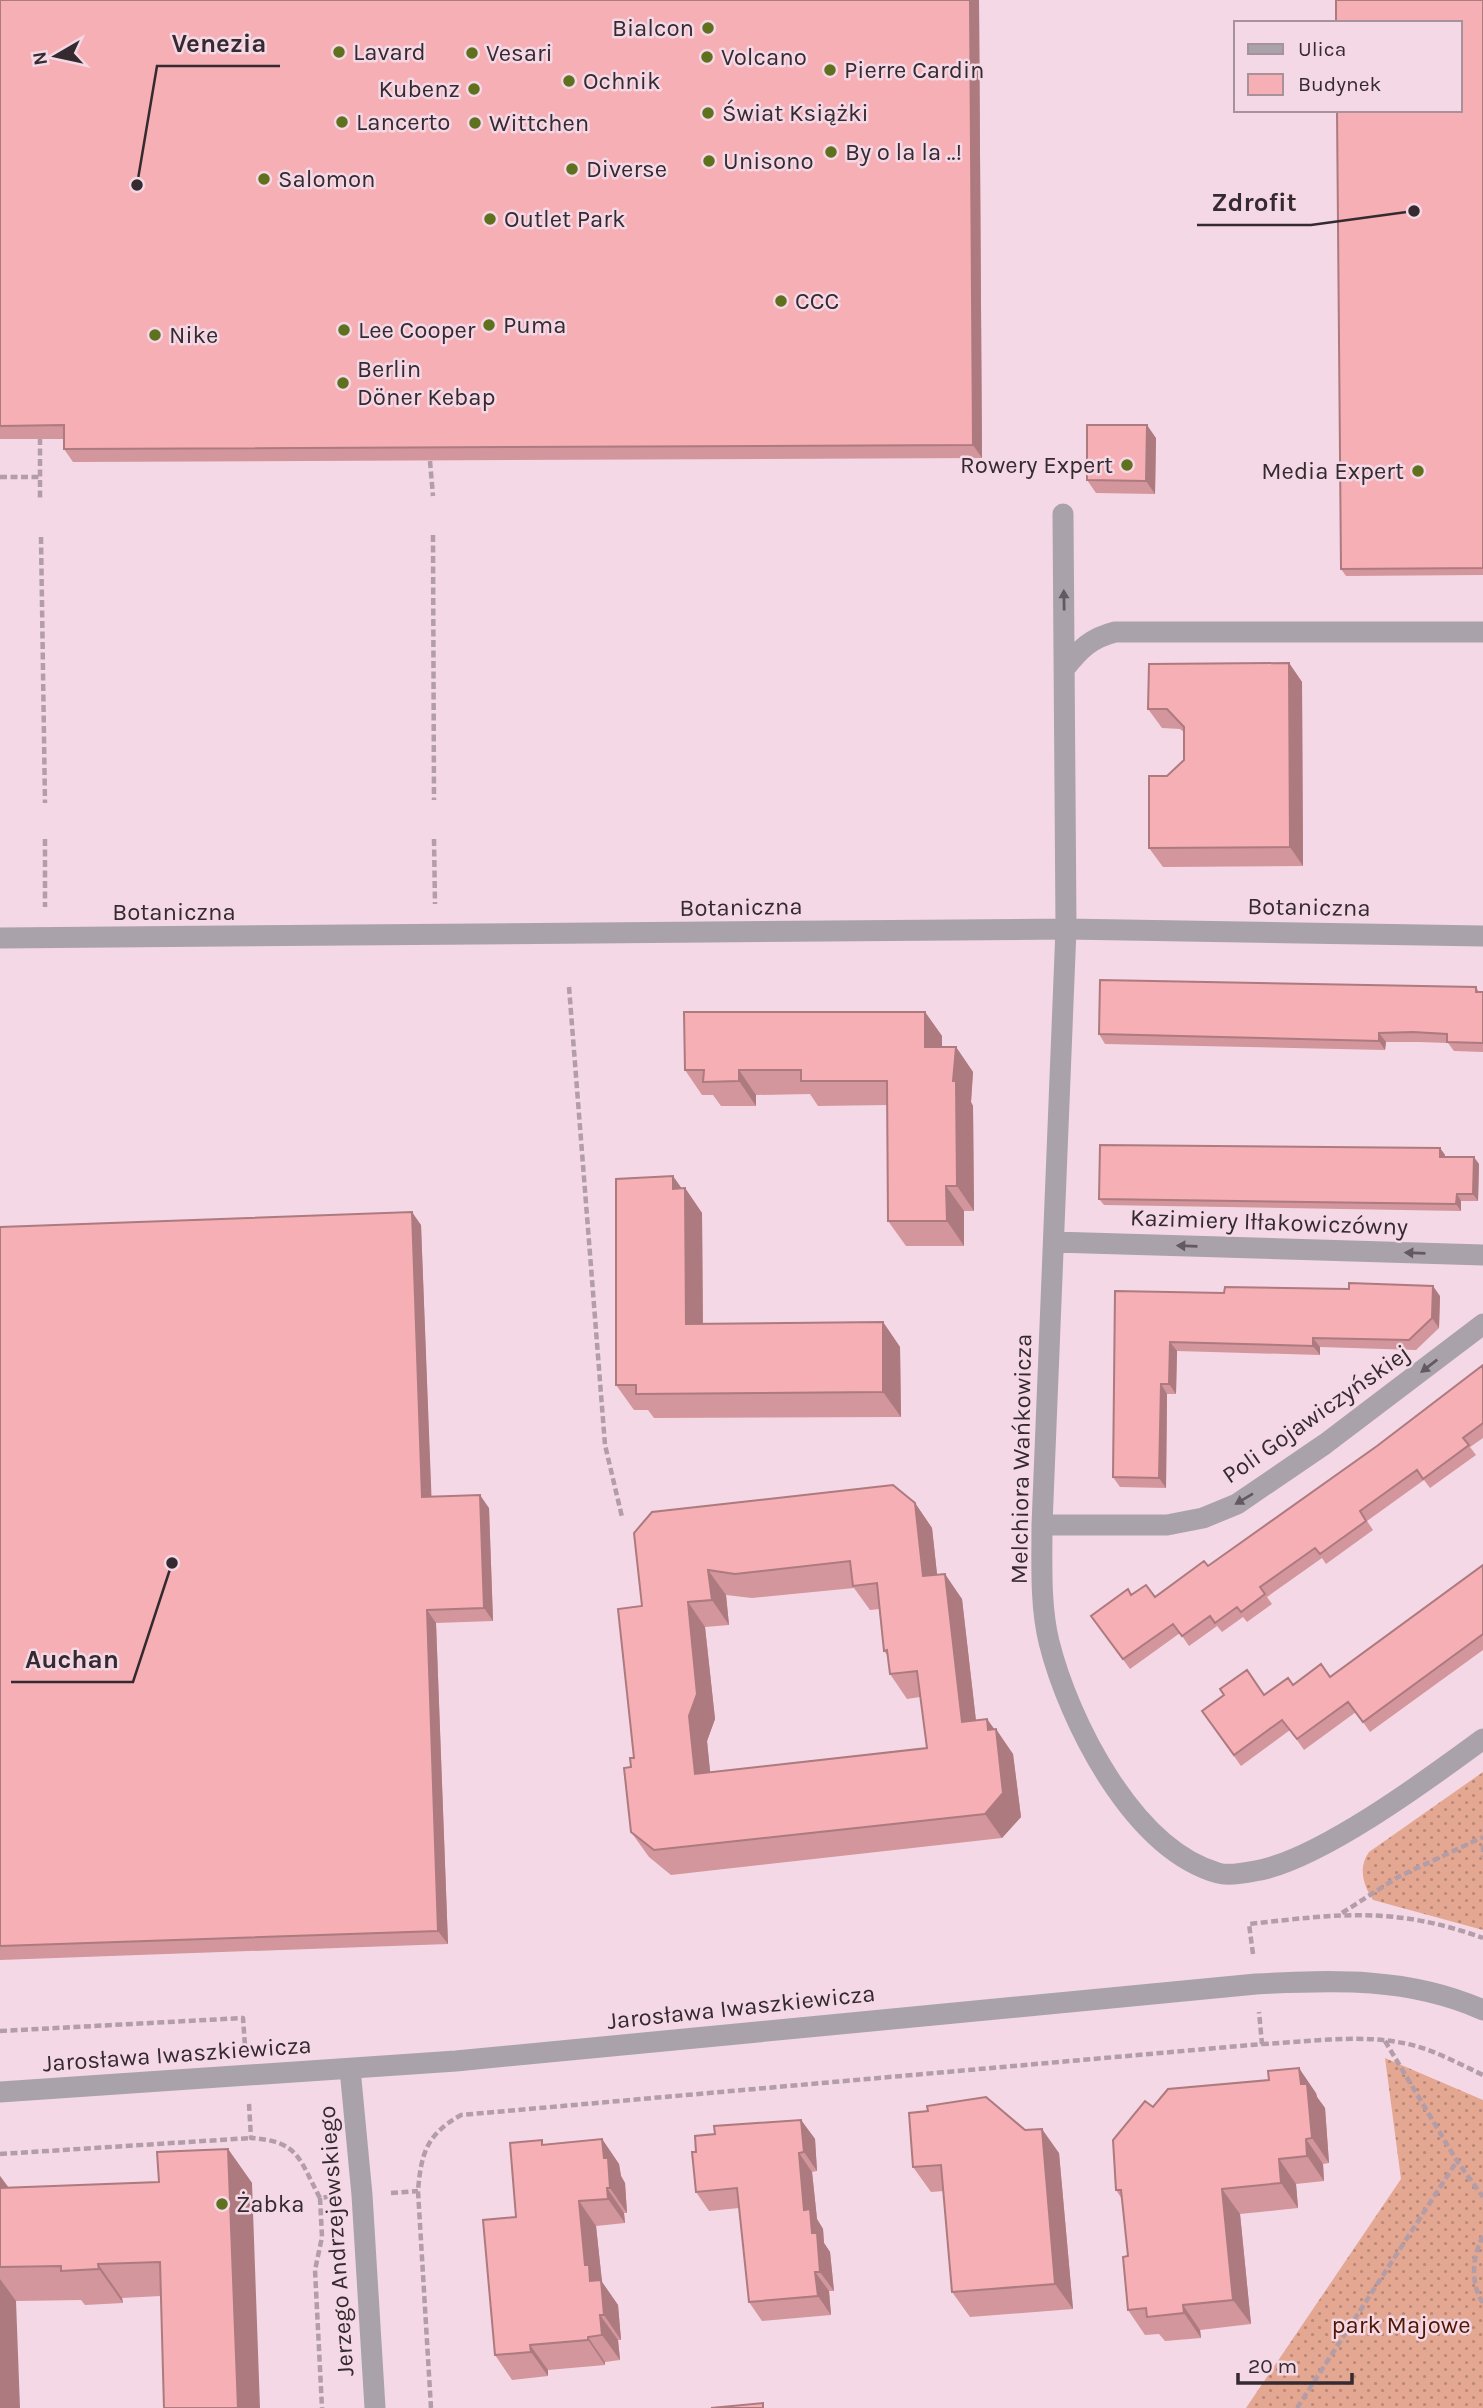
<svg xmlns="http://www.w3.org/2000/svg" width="1483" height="2408" font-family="Karla,sans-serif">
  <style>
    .grass { fill: url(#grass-dots) }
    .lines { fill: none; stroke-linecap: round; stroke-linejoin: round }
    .path { stroke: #b39da8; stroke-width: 4.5; stroke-dasharray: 7 3.5; stroke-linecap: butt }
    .minor { stroke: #a9a2ab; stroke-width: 21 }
    .wall { fill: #d3969c; fill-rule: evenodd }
    .shaded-wall { fill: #ac7a7f }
    .building { fill: #f5afb5; stroke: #ac7a7f; stroke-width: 2; fill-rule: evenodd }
    .oneway { fill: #635a61 }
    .poi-dot { fill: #5f701e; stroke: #f4d8e5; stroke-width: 2.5 }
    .labels { text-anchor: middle; stroke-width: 5; stroke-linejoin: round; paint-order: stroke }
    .poi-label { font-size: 24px; fill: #342a2f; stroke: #f4d8e5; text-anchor: start }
    .street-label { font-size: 24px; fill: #342a2f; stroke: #f4d8e5 }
    .park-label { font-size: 24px; fill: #4f1700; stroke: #f4d8e5 }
    .leader { fill: none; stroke: #342a2f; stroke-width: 2.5 }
    .callout-dot { fill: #342a2f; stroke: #f4d8e5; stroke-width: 2.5 }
    .callout-label { font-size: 26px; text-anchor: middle; font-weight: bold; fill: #342a2f; stroke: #f4d8e5; stroke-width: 5; stroke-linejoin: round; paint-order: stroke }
  </style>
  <defs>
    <pattern id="grass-dots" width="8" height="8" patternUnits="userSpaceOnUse" patternTransform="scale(1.75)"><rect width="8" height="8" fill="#e4a792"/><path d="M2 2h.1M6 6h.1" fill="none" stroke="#ba8878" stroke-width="1.8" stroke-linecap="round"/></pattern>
  </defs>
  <rect width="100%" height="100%" fill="#f4d8e5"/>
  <!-- grass -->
  <path class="grass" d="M1483 1772V1930L1373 1900C1363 1885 1358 1867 1369 1852Z
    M1385 2058 1483 2100V2408H1246L1401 2179Z"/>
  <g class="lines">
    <!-- path -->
    <path class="path" d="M40 438V499
      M430 461 433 496
      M0 477H40
      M433 535 434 800
      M41 537 45 803
      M45 839V907
      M434 839 435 904
      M569 987 605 1445 622 1517
      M1483 1845V1857
      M1342 1913 1398 1877 1483 1837
      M1253 1954 1249 1924C1340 1914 1394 1906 1483 1938
      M0 2031 243 2018 245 2046
      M1385 2041 1457 2161 1483 2197
      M1262 2044C1307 2042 1358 2034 1403 2043 1431 2048 1457 2063 1483 2075
      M249 2104 251 2138C299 2141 299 2159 320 2198L335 2196
      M0 2154 251 2138
      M391 2193 418 2191
      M320 2198 322 2237 315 2270 322 2408
      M1483 2236C1472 2257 1470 2283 1483 2303
      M431 2408 418 2191C421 2153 427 2134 461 2115L1262 2044 1259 2012
      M1297 2408 1457 2161"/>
    <!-- minor -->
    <path class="minor" d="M1063 514 1066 929 1042 1525C1042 1563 1040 1605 1049 1642 1069 1722 1133 1849 1218 1873 1228 1876 1245 1873 1255 1871 1318 1861 1430 1778 1483 1739
      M1065 668C1080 649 1091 638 1115 632H1483
      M0 938 1066 929 1483 936
      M1054 1242 1483 1255
      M1042 1525H1167L1203 1518 1237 1504 1325 1444 1483 1324
      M350 2069 362 2195 375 2408
      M0 2092 456 2061 1256 1984C1335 1980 1409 1977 1483 2010"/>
  </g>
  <!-- wall -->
  <path class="wall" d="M0 0H979L982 458 73 462 64 449V439H0Z
    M1483 0V575L1346 576 1341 569Z
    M1156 438 1155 494 1096 493 1087 480Z
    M1289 663 1302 682 1303 866 1163 867 1149 848 1167 776 1184 760V732L1180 729 1162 728 1148 709Z
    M1476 987 1479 992H1483V1052L1454 1051 1448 1043 1419 1042H1386L1385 1050 1105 1044 1099 1034Z
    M925 1012 942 1036V1047H956L973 1072 971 1102 973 1106 974 1211H964V1246H906L888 1221 887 1105 818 1106 810 1094 756 1095V1106H721L713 1095H702L685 1070Z
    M1440 1148 1445 1155V1157L1479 1164 1478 1201H1461V1211L1104 1205 1099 1199Z
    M682 1188H685L702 1213 703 1324 883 1322 900 1347 901 1417 654 1418 648 1410H634L616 1385Z
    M421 1225 431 1496 489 1508 493 1621 436 1623 448 1944 0 1960V1227Z
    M1115 1291 1440 1296 1439 1328 1416 1350 1320 1347V1355L1177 1351 1176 1394H1167L1166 1488 1120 1487 1113 1477Z
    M1483 1365V1438L1470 1447 1476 1455 1430 1488 1424 1480 1367 1521 1373 1530 1326 1564 1322 1558 1267 1597 1272 1604 1247 1622 1243 1617 1222 1632 1217 1626 1189 1646 1180 1633 1130 1669 1091 1616 1131 1595 1155 1597 1208 1566 1377 1446Z
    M915 1503 932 1528 937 1575 962 1599 976 1721 987 1719 1013 1754 1021 1817 1002 1838 671 1875 649 1857 631 1832V1767L634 1758 642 1606 634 1533ZM854 1588 870 1610 879 1609 884 1651 888 1656 890 1674 907 1699 920 1697 927 1748 710 1773 707 1741 715 1719 705 1627 729 1625 726 1595 752 1598Z
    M1483 1565V1650L1370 1732 1356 1712 1304 1750 1290 1730 1241 1766 1202 1711 1264 1695 1293 1685 1330 1677Z
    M1316 2093 1317 2097 1325 2108 1329 2163 1323 2164 1324 2181 1296 2184 1298 2208 1240 2214 1251 2324 1200 2330 1201 2338 1165 2341 1159 2334 1145 2335 1128 2310V2256L1122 2199 1116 2190 1153 2107Z
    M801 2120 815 2139 817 2171 812 2172 817 2219 823 2229 824 2243 830 2252 834 2291H829L831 2315 762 2321 749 2302 739 2208 709 2211 696 2192V2152L715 2134Z
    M1025 2130 1059 2153 1073 2309 970 2317 952 2292 944 2191 931 2192 913 2167Z
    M602 2139 619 2164 621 2176 625 2183 627 2213H624L625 2223 596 2226 602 2282 618 2305 621 2340H618L620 2360 605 2362V2365L548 2370V2376L512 2380 495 2355 516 2217 545 2145Z
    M228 2149 252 2183 161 2296 122 2298 123 2303 85 2305 81 2300 16 2301 0 2408V2176L8 2188 159 2182Z"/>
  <!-- shaded-wall -->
  <path class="shaded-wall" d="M970 0H979L982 458 973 445Z
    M1147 425 1156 438 1155 494 1146 481Z
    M1289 663 1302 682 1303 866 1290 847Z
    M925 1012 942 1036V1072L925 1047Z
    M1379 1033 1386 1042 1385 1050 1379 1041Z
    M956 1047 973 1072 971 1102 973 1106 974 1211 957 1186 953 1081Z
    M739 1070 756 1095V1106L739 1081Z
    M1440 1148 1445 1155V1164L1440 1157Z
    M1474 1157 1479 1164 1478 1201 1473 1194Z
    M673 1176 685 1193V1188L702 1213 703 1349 686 1324 673 1189Z
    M946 1186 964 1211V1246L947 1221Z
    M1457 1194 1461 1201V1211L1456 1204Z
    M412 1212 421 1225 432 1510 422 1497Z
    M1433 1286 1440 1296 1439 1328 1432 1318Z
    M883 1322 900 1347 901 1417 883 1392Z
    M1313 1338 1320 1347V1355L1313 1346Z
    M1170 1342 1177 1351 1176 1394 1169 1384Z
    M1161 1384 1167 1394 1166 1488 1159 1478Z
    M480 1495 489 1508 493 1621 484 1608Z
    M915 1503 932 1528 940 1601 923 1576Z
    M708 1570 726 1595 729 1625 712 1600Z
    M945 1574 962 1599 979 1747 962 1722Z
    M688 1602 705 1627 715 1719 707 1741 713 1799 695 1774 689 1716Z
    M427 1610 436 1623 448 1944 438 1931Z
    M987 1719 996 1732V1729L1013 1754 1021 1817 1002 1838 985 1814 988 1730Z
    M1299 2068 1316 2093 1317 2097 1325 2108 1329 2163 1312 2138 1301 2084Z
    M801 2120 815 2139 817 2171 804 2152Z
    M1042 2129 1059 2153 1073 2309 1055 2284Z
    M602 2139 619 2164 621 2176 625 2183 627 2213 610 2188 604 2158Z
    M1306 2139 1323 2164 1324 2181 1307 2156Z
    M228 2149 252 2183 260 2408H238Z
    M799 2153 812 2172 817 2219 823 2229 824 2243 830 2252 834 2291 820 2272 804 2210Z
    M1279 2159 1296 2184 1298 2208 1281 2183Z
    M0 2176 12 2192 0 2206Z
    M607 2188 624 2213 625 2223 608 2199Z
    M1222 2189 1240 2214 1251 2324 1233 2300Z
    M579 2201 596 2226 602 2282 618 2305 621 2340 604 2315 585 2265Z
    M98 2264 122 2298 123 2303 99 2269Z
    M815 2272 829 2291 831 2315 818 2296Z
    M0 2279 16 2301 20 2408H0Z
    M1183 2305 1200 2330 1201 2338 1184 2313Z
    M600 2315 618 2340 620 2360 602 2335Z
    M588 2337 605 2362V2365L588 2340Z
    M530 2345 548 2370V2376L531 2352Z"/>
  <!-- building -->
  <path class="building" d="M0 0H970L973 445 64 449V425L0 426Z
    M1336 0H1483V568L1341 569 1337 110H1460V23H1336Z
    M1087 425H1147L1146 481 1087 480Z
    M1289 663 1290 847 1149 848V776H1167L1184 760V727L1167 709H1148L1149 664Z
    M1100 980 1476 987V992H1483V1043L1447 1042V1034L1413 1032 1379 1033V1041L1099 1034Z
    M684 1012H925V1047H956L953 1081H956L957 1186H946L947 1221H888L887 1081H801V1070H739V1081L703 1082 704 1070H685Z
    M1100 1145 1440 1148V1157H1474L1473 1194H1457L1456 1204 1099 1199Z
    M673 1176V1189L685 1188 686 1324 883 1322V1392L636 1394V1385H616V1179Z
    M412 1212 422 1497 480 1495 484 1608 427 1610 438 1931 0 1946V1227Z
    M1349 1283 1433 1286 1432 1318 1409 1340 1313 1338V1346L1170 1342 1169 1384H1161L1159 1478 1113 1477 1115 1291 1224 1293 1225 1287 1349 1289Z
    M1483 1365V1423L1463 1438 1469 1445 1423 1479 1417 1470 1360 1511 1366 1521 1320 1554 1315 1548 1260 1587 1265 1594 1241 1612 1237 1607 1215 1623 1210 1616 1182 1636 1173 1624 1123 1659 1091 1616 1128 1589 1131 1595 1146 1585 1155 1597 1204 1561 1208 1566 1377 1446Z
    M893 1485 915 1503 923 1576 945 1574 962 1722 987 1719 988 1730 996 1729 1003 1793 985 1814 654 1850 631 1832 624 1768 631 1767 630 1758H634L618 1609 642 1606 634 1533 652 1512ZM850 1561 853 1586 877 1583 884 1651 887 1650 890 1674 917 1671 927 1748 695 1774 689 1716 697 1694 688 1602 712 1600 708 1570 735 1574Z
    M1483 1565V1634L1363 1722 1348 1702 1297 1739 1282 1720 1234 1755 1202 1711 1224 1695 1220 1689 1247 1670 1264 1695 1288 1678 1293 1685 1321 1664 1330 1677Z
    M1299 2068 1301 2084H1307L1312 2138 1306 2139 1307 2156 1279 2159 1281 2183 1222 2189 1233 2300 1183 2305 1184 2313 1147 2317 1146 2308 1128 2310 1123 2257 1128 2256 1121 2190H1116L1113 2140 1145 2101 1153 2107 1168 2089 1269 2080 1268 2071Z
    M986 2097 1025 2130 1042 2129 1055 2284 952 2292 941 2165 913 2167 909 2113 928 2111 927 2106Z
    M801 2120 804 2152 799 2153 804 2210 810 2209 812 2233H817L820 2272H815L818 2296 749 2302 737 2188 696 2192 692 2152H696L695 2136 715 2134 714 2126Z
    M602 2139 604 2158H608L610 2188H607L608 2199 579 2201 585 2265H589L590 2281 601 2280 604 2315H600L602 2335 588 2337V2340L530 2345 531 2352 495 2355 483 2220 516 2217 510 2143 542 2140V2145Z
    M228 2149 238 2408H164L160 2262 98 2264 99 2269 61 2271V2266L0 2267V2188L159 2182 157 2152Z
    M763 2403V2408H711Z"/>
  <!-- one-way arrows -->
  <defs><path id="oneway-solid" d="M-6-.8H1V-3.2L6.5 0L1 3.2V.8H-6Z" transform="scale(1.75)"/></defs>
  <g class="oneway">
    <use href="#oneway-solid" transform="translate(1064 600) rotate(-91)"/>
    <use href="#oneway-solid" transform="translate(1187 1246) rotate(-178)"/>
    <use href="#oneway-solid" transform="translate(1415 1253) rotate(-178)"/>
    <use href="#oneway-solid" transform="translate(1429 1366) rotate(142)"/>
    <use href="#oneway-solid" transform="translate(1244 1499) rotate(149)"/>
  </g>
  <!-- markers -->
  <g class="poi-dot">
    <circle cx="708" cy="28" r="7"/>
    <circle cx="339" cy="52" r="7"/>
    <circle cx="472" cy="53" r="7"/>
    <circle cx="707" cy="57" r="7"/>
    <circle cx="830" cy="70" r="7"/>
    <circle cx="569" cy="81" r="7"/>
    <circle cx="474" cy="89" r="7"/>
    <circle cx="708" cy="113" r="7"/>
    <circle cx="342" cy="122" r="7"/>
    <circle cx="475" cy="123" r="7"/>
    <circle cx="831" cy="152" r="7"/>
    <circle cx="709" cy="161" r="7"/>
    <circle cx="572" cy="169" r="7"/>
    <circle cx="264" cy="179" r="7"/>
    <circle cx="490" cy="219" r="7"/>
    <circle cx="781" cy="301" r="7"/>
    <circle cx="489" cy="325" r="7"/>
    <circle cx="344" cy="330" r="7"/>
    <circle cx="155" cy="335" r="7"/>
    <circle cx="343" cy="383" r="7"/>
    <circle cx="1127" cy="465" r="7"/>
    <circle cx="1418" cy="471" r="7"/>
    <circle cx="222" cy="2204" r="7"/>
  </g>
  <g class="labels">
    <!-- poi labels -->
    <g class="poi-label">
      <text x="694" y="36" text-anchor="end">Bialcon</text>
      <text x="353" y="60">Lavard</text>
      <text x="486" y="61">Vesari</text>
      <text x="721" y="65">Volcano</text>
      <text x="844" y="78">Pierre Cardin</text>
      <text x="583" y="89">Ochnik</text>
      <text x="460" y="97" text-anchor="end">Kubenz</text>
      <text x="722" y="121">Świat Książki</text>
      <text x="356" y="130">Lancerto</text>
      <text x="489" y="131">Wittchen</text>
      <text x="845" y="160">By o la la ..!</text>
      <text x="723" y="169">Unisono</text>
      <text x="586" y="177">Diverse</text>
      <text x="278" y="187">Salomon</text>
      <text x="504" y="227">Outlet Park</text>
      <text x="795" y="309">CCC</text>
      <text x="503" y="333">Puma</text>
      <text x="358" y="338">Lee Cooper</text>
      <text x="169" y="343">Nike</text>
      <text x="357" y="377">Berlin<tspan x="357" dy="28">Döner Kebap</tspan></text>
      <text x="1113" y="473" text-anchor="end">Rowery Expert</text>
      <text x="1404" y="479" text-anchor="end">Media Expert</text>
      <text x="236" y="2212">Żabka</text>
    </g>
    <!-- street labels -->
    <g class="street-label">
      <text transform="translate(741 907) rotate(-1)" y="8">Botaniczna</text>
      <text transform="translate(1309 907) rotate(1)" y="8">Botaniczna</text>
      <text x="174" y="920">Botaniczna</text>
      <text transform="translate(1269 1222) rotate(2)" y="8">Kazimiery Iłłakowiczówny</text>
      <text transform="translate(1316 1414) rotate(-35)" y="8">Poli Gojawiczyńskiej</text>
      <text transform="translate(1021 1459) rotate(-89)" y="8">Melchiora Wańkowicza</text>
      <text transform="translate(741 2007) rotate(-6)" y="8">Jarosława Iwaszkiewicza</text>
      <text transform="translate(177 2054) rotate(-4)" y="8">Jarosława Iwaszkiewicza</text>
      <text transform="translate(336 2241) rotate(-94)" y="8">Jerzego Andrzejewskiego</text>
    </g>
    <!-- park labels -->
    <g class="park-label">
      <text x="1401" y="2333">park Majowe</text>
    </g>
  </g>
  <!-- callouts -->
  <path class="leader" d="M137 185L157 66H280M1414 211L1311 225H1197M172 1563L133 1682H11"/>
  <g class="callout-dot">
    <circle cx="137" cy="185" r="7"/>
    <circle cx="1414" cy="211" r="7"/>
    <circle cx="172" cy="1563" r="7"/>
  </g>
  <g class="callout-label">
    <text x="219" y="52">Venezia</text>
    <text x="1254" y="211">Zdrofit</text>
    <text x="72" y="1668">Auchan</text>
  </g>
  <!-- legend -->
  <rect x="1234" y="21" width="228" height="91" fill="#f4d8e5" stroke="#a7929c" stroke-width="2"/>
  <rect x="1248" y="44" width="35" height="10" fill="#a9a2ab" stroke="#a7929c" stroke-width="2"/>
  <text x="1298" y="56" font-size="21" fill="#342a2f">Ulica</text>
  <rect x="1248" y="74" width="35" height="21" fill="#f5afb5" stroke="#a7929c" stroke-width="2"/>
  <text x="1298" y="91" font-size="21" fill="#342a2f">Budynek</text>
  <!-- north arrow -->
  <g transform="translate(56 56) rotate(261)" stroke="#f4d8e5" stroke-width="5" paint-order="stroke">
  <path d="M0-5L12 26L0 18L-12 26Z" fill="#342a2f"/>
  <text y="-10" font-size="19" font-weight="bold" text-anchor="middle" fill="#342a2f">N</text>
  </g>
  <!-- scale -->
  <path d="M1238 2373v10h114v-10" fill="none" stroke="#342a2f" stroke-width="3.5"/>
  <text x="1248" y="2373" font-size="21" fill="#342a2f" stroke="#f4d8e5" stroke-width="5" paint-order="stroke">20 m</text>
</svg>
